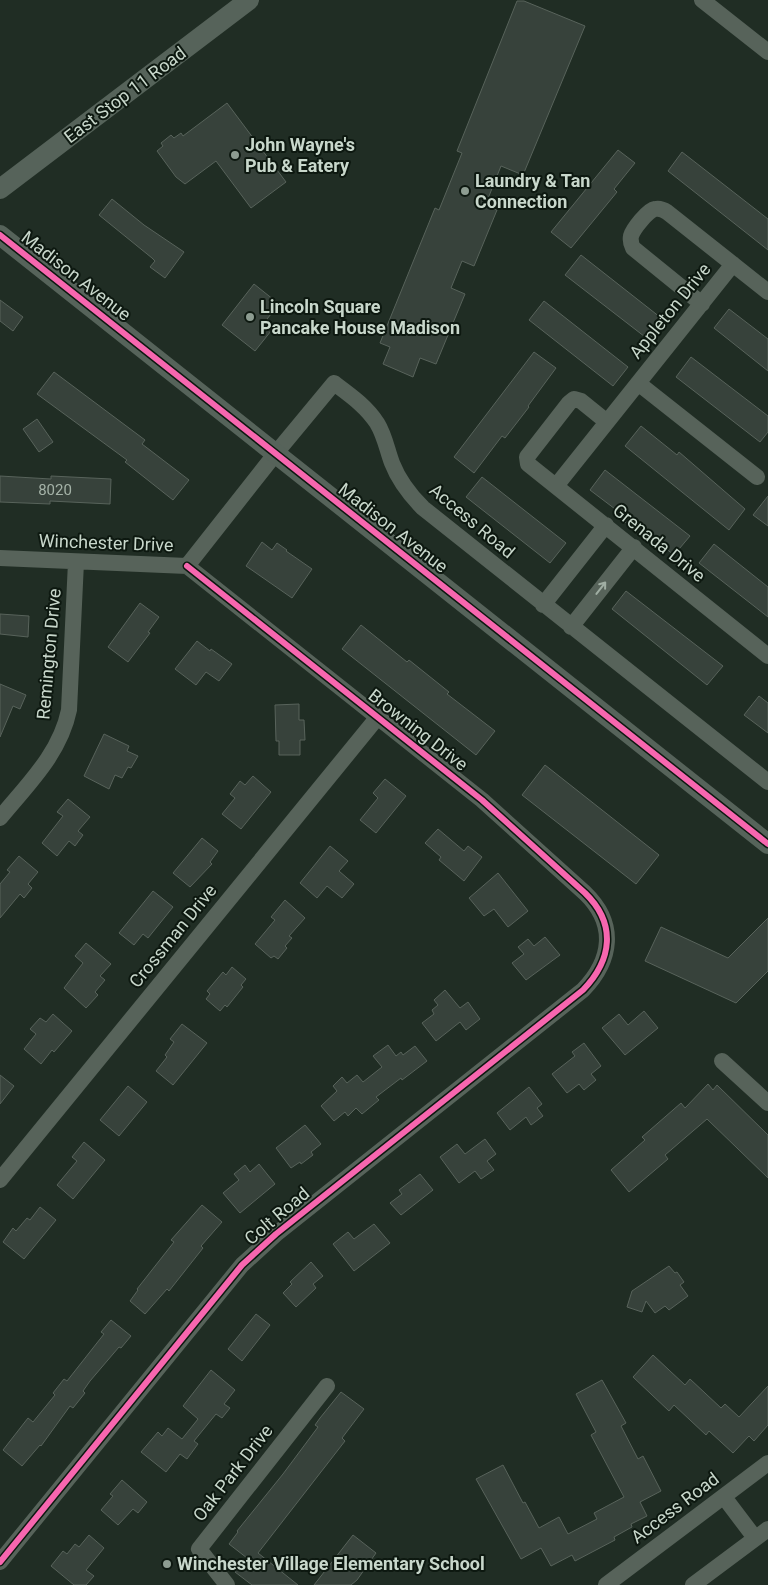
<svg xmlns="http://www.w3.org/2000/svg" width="768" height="1585" font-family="Roboto,sans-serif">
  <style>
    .building { fill: #37423b; stroke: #58635b }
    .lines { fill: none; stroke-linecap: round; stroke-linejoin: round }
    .minor { stroke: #57635a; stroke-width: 16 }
    .major { stroke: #56635a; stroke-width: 20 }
    .cycleway-casing { stroke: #0d1810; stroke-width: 9 }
    .cycleway { stroke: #f766af; stroke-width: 6 }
    .oneway { stroke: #a0aea3 }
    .poi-dot { fill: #8d9c91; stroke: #0d1810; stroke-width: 2 }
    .labels { text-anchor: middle; stroke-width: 4; stroke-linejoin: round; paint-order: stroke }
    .number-label { font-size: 15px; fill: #a4b2a7 }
    .street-label { font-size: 18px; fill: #c8d7cb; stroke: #0d1810 }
    .poi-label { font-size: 18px; font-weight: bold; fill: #c8d7cb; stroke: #0d1810; text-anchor: start }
  </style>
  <rect width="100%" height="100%" fill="#202d24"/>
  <!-- building -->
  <path class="building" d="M517 1H524L585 26 523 175 501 166 485 206 497 210 474 266 462 261 451 288 465 294 436 364 420 358 413 377 383 364 390 347 380 343 435 208 439 210 462 153 457 151Z
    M227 103 286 182 251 208 216 161 185 184 176 177 157 151 163 146 161 143 171 135 174 138 181 133 183 136Z
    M618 150 635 163 614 189 617 192 571 248 551 232Z
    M682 152 768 219V250L668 171Z
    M112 199 144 225 184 252 165 278 150 267 155 261 152 258 99 215Z
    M581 255 665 321 649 340 565 275Z
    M254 284 279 304 267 319 275 326 255 351 222 325Z
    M0 300 23 317 13 331 0 321Z
    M544 301 628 367 613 386 529 320Z
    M729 309 768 339V371L714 328Z
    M534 352 556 368 528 406 529 407 505 438 502 436 474 473 454 457Z
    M691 357 768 416V432L760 442 676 377Z
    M54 372 145 440 142 444 189 480 173 500 125 462 127 460 37 394Z
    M37 419 53 442 39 452 23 429Z
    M641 426 677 455 679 452 745 509 729 530 625 446Z
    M605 470 690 536 674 555 646 533 644 537 616 515 619 512 590 490Z
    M0 476 51 479V476L111 479 110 504 50 501V504L0 502Z
    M482 477 566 543 550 563 466 497Z
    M768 496V526L753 515Z
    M262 542 272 550 277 543 287 550 286 551 312 569 292 598 246 566Z
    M714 544 768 587V617L699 563Z
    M626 591 723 666 707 685 612 609Z
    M140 603 159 617 148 632 150 633 128 662 108 647Z
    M0 614 29 616 28 637 0 634Z
    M361 625 407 662 409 660 449 692 447 694 495 731 476 755 342 649Z
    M197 641 210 651 211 649 232 664 219 681 206 672 196 685 175 669Z
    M0 684 26 695 20 709 13 706 0 737Z
    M759 696 768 703V733L744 715Z
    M299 704V720H304L305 740H300V755H279V741H276L275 705Z
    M104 734 129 746 127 751 138 756 131 768 128 767 122 778 115 775 109 789 84 776Z
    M545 765 659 855 636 884 522 795Z
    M253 776 271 792 241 829 222 814 235 798 230 794 240 781 245 785Z
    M385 779 406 796 376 833 360 820 378 798 373 793Z
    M68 799 90 817 78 831 83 835 75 846 69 841 57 856 42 843 63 816 57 812Z
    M438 829 464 851 468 846 482 857 464 881 439 860 441 857 425 843Z
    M202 838 218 851 210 862 212 864 190 887 173 873Z
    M330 846 348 861 339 871 354 884 342 898 327 886 317 898 300 883Z
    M19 856 38 872 28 884 32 888 24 898 20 894 0 918V884L10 872 7 870Z
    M498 873 528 911 508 927 494 909 484 916 469 898Z
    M153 891 173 907 148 938 143 934 134 945 119 933Z
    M285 900 305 918 289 936 292 938 285 946 287 948 278 959 274 956 271 958 255 944 275 920 271 917Z
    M768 918V971L736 1003 645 961 661 927 728 958Z
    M545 937 560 955 526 980 512 963 524 954 518 947 528 939 534 946Z
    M86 943 111 964 100 976 105 980 95 992 98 995 86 1008 64 988 83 963 75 956Z
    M232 967 246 979 241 985 243 987 227 1007 225 1005 220 1011 206 999 210 994 207 991 223 972 226 975Z
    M445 990 460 1008 468 1002 480 1019 466 1030 460 1022 436 1041 422 1023 434 1014 432 1010 438 1005 434 1000Z
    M644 1011 658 1028 625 1055 602 1028 619 1014 628 1025Z
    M53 1014 72 1031 54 1052 52 1050 41 1064 24 1049 36 1034 30 1029 40 1018 46 1022Z
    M182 1024 207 1043 173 1085 156 1071 167 1057 165 1055 174 1042 170 1039Z
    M584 1043 601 1066 591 1074 596 1080 584 1090 579 1084 567 1093 552 1074 575 1056 572 1052Z
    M388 1045 396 1056 401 1052 403 1055 415 1046 427 1061 402 1080 401 1078 376 1097 379 1100 362 1114 356 1108 348 1116 345 1112 334 1121 321 1106 337 1091 333 1086 342 1077 347 1083 357 1075 363 1082 382 1067 373 1056Z
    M0 1075 14 1086 0 1104Z
    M708 1084 713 1090 717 1085 768 1135V1178L707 1119 665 1155 668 1159 629 1192 611 1170 645 1140 642 1137 681 1103 685 1108Z
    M128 1086 147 1102 119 1136 100 1120Z
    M529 1087 542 1104 537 1108 543 1116 531 1125 526 1117 510 1130 497 1113Z
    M305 1125 321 1144 311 1152 313 1155 301 1164 300 1162 291 1168 276 1148Z
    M485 1139 496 1154 487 1161 494 1170 481 1179 475 1171 459 1183 440 1157 457 1144 465 1154Z
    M84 1142 105 1160 73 1199 57 1185 77 1161 72 1157Z
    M259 1164 275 1184 240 1213 223 1193 239 1180 234 1174 245 1165 250 1172Z
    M420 1174 433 1190 401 1215 390 1203 402 1194 399 1190Z
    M202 1205 222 1222 201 1246 203 1248 169 1291 167 1289 145 1314 130 1301 138 1290 137 1289 174 1242 171 1240Z
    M40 1207 56 1220 24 1259 3 1242 13 1228 16 1231 27 1218 30 1220Z
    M374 1224 390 1243 354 1271 333 1244 348 1232 354 1239Z
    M311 1262 323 1276 313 1284 316 1288 296 1307 283 1293 292 1284 290 1282Z
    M669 1266 675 1273 677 1272 684 1282 680 1285 688 1296 669 1310 665 1306 655 1313 646 1301 642 1312 627 1307 632 1291Z
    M256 1314 270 1325 242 1361 228 1349Z
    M111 1320 131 1336 121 1348 119 1347 90 1381 83 1391 85 1393 73 1408 70 1406 41 1446 40 1445 22 1466 3 1450 28 1418 33 1422 55 1395 53 1393 64 1379 67 1381 104 1334 101 1332Z
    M653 1355 685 1385 690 1379 721 1408 725 1404 739 1417 768 1386V1425L754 1441 749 1436 733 1453 709 1431 706 1435 674 1405 669 1411 633 1377Z
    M211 1370 235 1390 224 1404 230 1408 222 1418 216 1414 194 1441 198 1444 187 1459 180 1454 166 1472 141 1452 158 1432 162 1436 168 1428 182 1439 198 1419 183 1406Z
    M602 1380 626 1423 621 1426 638 1459 643 1456 661 1491 640 1502 647 1516 631 1524 632 1527 614 1537 615 1540 575 1561 572 1555 551 1566 541 1548 521 1559 476 1479 503 1465 523 1503 525 1502 539 1528 559 1517 568 1534 597 1519 594 1513 624 1497 591 1435 596 1432 576 1394Z
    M341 1392 364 1409 342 1438 345 1441 258 1553 298 1585H252L235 1572 247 1558 229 1544 238 1532 237 1531 283 1474 318 1427 315 1425 320 1418Z
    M122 1480 147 1502 138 1513 133 1509 118 1525 101 1510 113 1496 110 1494Z
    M89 1535 104 1548 86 1570 94 1576 86 1585H74L51 1566 63 1551 67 1554 75 1544 79 1547Z
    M353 1535 376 1553 357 1580 351 1585H314Z"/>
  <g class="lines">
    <!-- minor -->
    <path class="minor" d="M702 0 768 52
      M702 304 633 248C631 244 630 241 631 236 633 229 648 210 655 209 660 208 664 210 667 212L768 292
      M638 383 757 477
      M607 422 581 401 574 399 569 403 527 457 528 464 768 656
      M556 486 733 264
      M0 558 187 566 276 453 334 383C350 395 366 406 377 423 385 436 387 450 392 463 399 481 410 495 423 508L768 782
      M543 605 606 525
      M571 627 634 547
      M0 818C27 785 60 754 69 710L76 562
      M722 1061 768 1103
      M0 1180 377 718
      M724 1497 755 1538
      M0 1562 242 1265 276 1234 583 990C612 960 617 924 585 893L482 800 187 566
      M227 1585 199 1549 327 1386
      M606 1585 768 1463
      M693 1585 768 1529"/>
    <!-- major -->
    <path class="major" d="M0 189 249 0
      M0 235 768 844"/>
    <defs>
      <path id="cycleway" d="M0 235 768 844
        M0 1562 242 1265 276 1234 583 990C612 960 617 924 585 893L482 800 187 566"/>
    </defs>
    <!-- cycleway casing -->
    <use href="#cycleway" class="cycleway-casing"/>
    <!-- cycleway -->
    <use href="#cycleway" class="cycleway"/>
  </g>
  <!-- one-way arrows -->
  <defs><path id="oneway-shaft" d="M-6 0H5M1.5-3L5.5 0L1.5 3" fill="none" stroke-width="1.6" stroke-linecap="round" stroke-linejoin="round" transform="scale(1.25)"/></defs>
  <use class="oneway" href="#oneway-shaft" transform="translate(601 588) rotate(-52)"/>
  <!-- markers -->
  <g class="poi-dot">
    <circle cx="235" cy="155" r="5"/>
    <circle cx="465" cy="191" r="5"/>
    <circle cx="250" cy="317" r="5"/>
    <circle cx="167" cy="1564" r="5"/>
  </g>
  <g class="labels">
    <!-- number labels -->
    <g class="number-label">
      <text x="55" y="495">8020</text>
    </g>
    <!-- street labels -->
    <g class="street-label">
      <text transform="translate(125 95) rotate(-37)" y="6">East Stop 11 Road</text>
      <text transform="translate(76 276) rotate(38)" y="6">Madison Avenue</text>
      <text transform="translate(670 311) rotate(-51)" y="6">Appleton Drive</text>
      <text transform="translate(472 521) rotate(40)" y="6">Access Road</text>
      <text transform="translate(393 528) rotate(38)" y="6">Madison Avenue</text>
      <text transform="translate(106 543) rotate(2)" y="6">Winchester Drive</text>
      <text transform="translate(659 543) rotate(39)" y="6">Grenada Drive</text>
      <text transform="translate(49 654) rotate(-85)" y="6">Remington Drive</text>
      <text transform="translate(418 730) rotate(38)" y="6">Browning Drive</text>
      <text transform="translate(173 936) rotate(-51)" y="6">Crossman Drive</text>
      <text transform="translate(277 1216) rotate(-40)" y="6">Colt Road</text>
      <text transform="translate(233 1473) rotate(-52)" y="6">Oak Park Drive</text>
      <text transform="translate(675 1508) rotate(-37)" y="6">Access Road</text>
    </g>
    <!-- poi labels -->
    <g class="poi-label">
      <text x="245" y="151">John Wayne's<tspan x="245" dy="21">Pub &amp; Eatery</tspan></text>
      <text x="475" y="187">Laundry &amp; Tan<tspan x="475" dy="21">Connection</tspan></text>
      <text x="260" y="313">Lincoln Square<tspan x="260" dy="21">Pancake House Madison</tspan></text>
      <text x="177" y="1570">Winchester Village Elementary School</text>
    </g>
  </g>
</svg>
